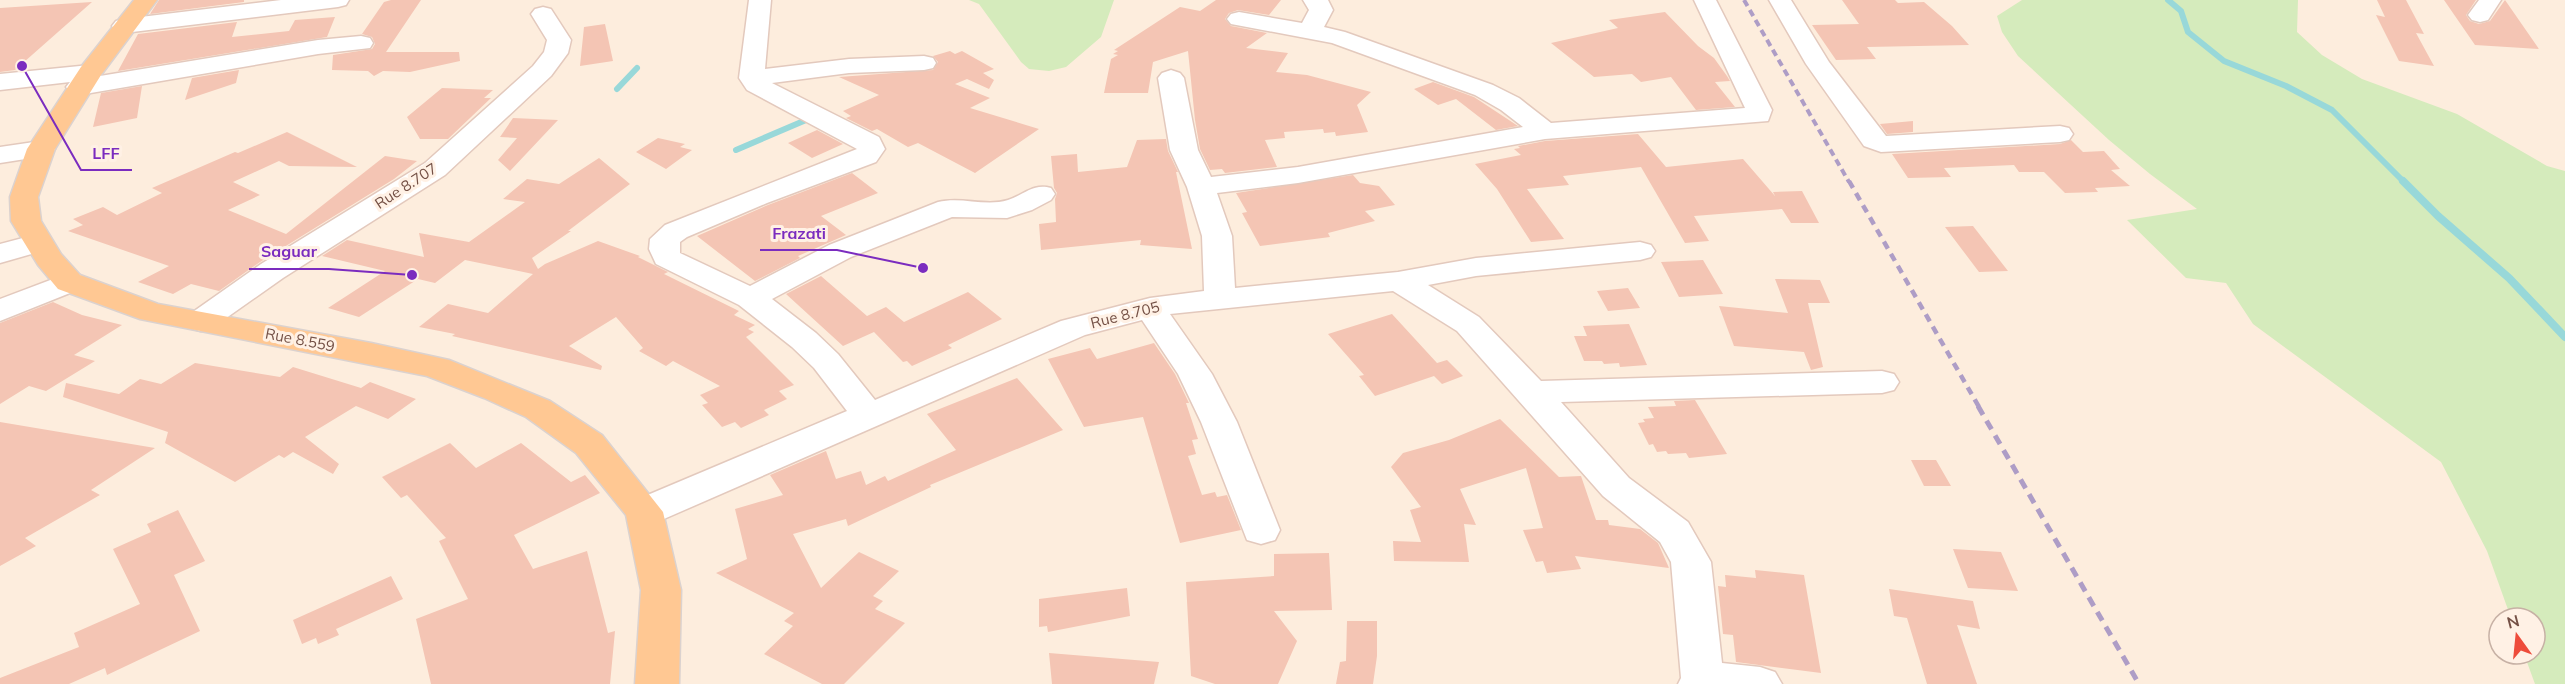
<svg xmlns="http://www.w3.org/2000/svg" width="2565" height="684" font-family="Mulish,sans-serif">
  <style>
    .green { fill: #d5ebbc }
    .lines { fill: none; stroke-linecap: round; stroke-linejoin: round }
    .stream-far1 { stroke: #98d8d9; stroke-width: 6 }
    .stream { stroke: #98d8d9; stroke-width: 8 }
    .building { fill: #f4c5b4 }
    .minor-casing { stroke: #e3c9bd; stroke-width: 3 }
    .major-casing { stroke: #dbd2cf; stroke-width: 3 }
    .minor { fill: #fff; fill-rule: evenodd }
    .major { fill: #ffc893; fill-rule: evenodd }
    .rail-far2 { stroke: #ae9dc6; stroke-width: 4; stroke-dasharray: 7 4.5; stroke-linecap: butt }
    .rail-far1 { stroke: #ae9dc6; stroke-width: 4.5; stroke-dasharray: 8 6; stroke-linecap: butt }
    .rail { stroke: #ae9dc6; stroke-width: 5; stroke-dasharray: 10 7; stroke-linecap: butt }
    .labels { text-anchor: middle; stroke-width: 6; stroke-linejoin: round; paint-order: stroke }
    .street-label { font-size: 15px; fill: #745045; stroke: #fff1e5 }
    .leader { fill: none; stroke: #7b2cbf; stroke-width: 2 }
    .callout-dot { fill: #7b2cbf; stroke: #fff1e5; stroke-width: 2 }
    .callout-label { font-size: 16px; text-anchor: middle; font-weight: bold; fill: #7b2cbf; stroke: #fff1e5; stroke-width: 6; stroke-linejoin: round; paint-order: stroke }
  </style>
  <rect width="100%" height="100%" fill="#fdeddd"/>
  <!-- green -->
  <path class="green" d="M969 0H1114L1101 37 1066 67 1049 71 1029 69 1021 62 979 4Z
    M2022 0H2298L2297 32 2322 55 2362 79 2457 114 2547 166 2565 171V684H2535L2524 654H2535V618H2511L2487 551 2441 462 2253 324 2226 283 2186 278 2127 220 2197 209 2150 174 2109 140 2018 56 2002 32 1997 16Z"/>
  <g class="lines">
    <!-- stream-far1 -->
    <path class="stream-far1" d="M2168 0 2181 11 2188 32 2224 61 2286 86 2332 110 2404 182
      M617 89 637 68
      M736 150 806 120"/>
    <!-- stream -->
    <path class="stream" d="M2403 181 2438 216 2509 278 2565 337"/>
  </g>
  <!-- building -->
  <path class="building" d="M159 0H244V2L150 14Z
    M391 0H421L386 52H459L460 61 410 72 383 71 374 76 368 71 332 70 333 55 372 49 375 44 372 37 362 34 384 2Z
    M1216 0H1281L1269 15 1238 10 1229 13 1225 19 1231 26 1267 33 1246 48 1288 53 1276 72 1307 75 1371 92 1357 105 1368 132 1336 136 1335 132 1324 133 1323 129 1284 132 1285 138 1265 140 1277 167 1225 173 1222 169 1210 170 1200 149 1195 120 1188 51 1153 62 1148 93H1104L1111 59 1118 55 1113 54 1118 51 1114 50 1180 7 1200 11Z
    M1842 0H1895L1898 3 1924 2 1952 26 1969 45 1867 47 1876 59 1836 60 1812 25 1859 24Z
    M2377 0H2406L2424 34 2416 33 2434 66 2399 61 2376 15 2385 17Z
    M2444 0H2476L2466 15 2470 21 2479 24 2490 21 2505 0 2539 49 2475 45Z
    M92 2 15 70 0 72V8Z
    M1665 12 1698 46 1714 58 1727 76 1730 81 1715 82 1735 107 1696 110 1671 77 1641 82 1632 74 1594 77 1551 43 1618 28 1609 20Z
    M335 17 327 37 118 71 138 34 237 22 232 37 289 31 295 20Z
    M605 24 613 61 580 66 584 27Z
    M950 51 955 54 962 51 994 69 983 73 994 80 989 89 967 79 955 84 990 98 970 108 1039 129 975 173 918 143 908 147 877 129 872 131 846 118 851 116 843 111 879 95 839 77 933 70 938 62 933 56Z
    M239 70 236 83 185 100 192 78Z
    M1433 82 1474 97 1518 126 1496 130 1456 99 1438 105 1414 89Z
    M142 86 137 118 93 127 101 93Z
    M442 88 493 90 484 98H491L448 139H420L407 117Z
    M513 118 558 120 510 171 498 160 517 138 500 137Z
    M1913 121V132L1887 134 1880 124Z
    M817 130 843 144 812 158 788 143Z
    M287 132 357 167 289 166 279 161 233 182 260 195 228 210 286 234 385 156 417 161 394 179 260 262 219 291 191 284 173 294 138 282 169 266 68 231 83 225 73 219 103 207 117 215 162 193 152 188 235 152 238 153Z
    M1638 134 1666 167 1743 159 1775 196 1773 192 1802 191 1819 223H1791L1782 209 1694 216 1709 241 1685 243 1641 167 1563 176 1569 185 1527 189 1564 239 1531 242 1497 189 1475 164 1521 155 1514 149 1520 148 1518 146 1545 141Z
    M658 138 685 144 680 147 692 150 666 169 636 152Z
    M1166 139 1168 151 1178 172H1176L1192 249 1140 245 1141 240 1041 250 1039 224 1056 222 1055 199 1057 193 1054 188 1051 156 1077 154 1078 172 1127 167 1137 140Z
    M2071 140 2083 152 2104 151 2120 169 2111 170 2130 186 2095 188 2098 192 2065 193 2044 172H2019L2014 165 1944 168 1951 177 1908 178 1892 154 2060 144Z
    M599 158 630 184 568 231H571L532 258 538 269 545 264 598 241 640 256 638 257 668 272 664 274 739 311 734 315 755 325 748 329 754 332 746 337 794 385 779 391 787 399 764 410 769 415 741 428 735 422 722 427 702 405 708 403 700 395 720 386 673 361 666 366 639 351 643 348 616 317 569 346 602 366 601 370 452 336 455 334 419 327 448 304 488 313 533 274 465 260 435 283 418 279 359 317 328 308 385 271 322 256 347 240 424 257 419 233 469 242 525 202 503 199 527 179 559 184Z
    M852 173 878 193 821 216 846 235 798 256 800 258 755 281 697 236 768 205Z
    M1353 175 1360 183 1379 186 1395 205 1365 211 1375 221 1328 233 1330 237 1260 246 1242 213 1247 212 1236 193Z
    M1973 226 2008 271 1979 272 1945 227Z
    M1703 260 1723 294 1679 297 1661 262Z
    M821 276 867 316 886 307 904 322 968 292 1002 319 948 345 952 348 912 366 907 361 903 362 874 332 843 346 786 294Z
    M1775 279 1820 280 1830 303H1808L1823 367 1811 370 1804 352 1734 346 1719 306 1788 313Z
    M1628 288 1640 308 1608 311 1597 291Z
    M53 302 82 315 122 325 74 355 95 361 46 391 29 386 0 404V323Z
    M1392 314 1437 363 1447 360 1463 376 1442 384 1434 376 1375 396 1359 376 1364 375 1328 334Z
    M1629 324 1647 365 1620 367 1619 363 1604 364 1602 361H1584L1574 336H1587L1583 326Z
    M1154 343 1175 374 1189 403H1186L1198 439 1192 440 1196 454 1188 456 1202 495 1215 492 1217 497 1227 495 1241 530 1180 543 1143 417 1084 427 1048 359 1090 348 1097 359Z
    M195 363 280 377 293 367 361 388 370 382 416 399 388 419 356 406 305 437 339 464 333 474 293 452 284 458 279 455 235 482 165 443 168 432 63 397 66 383 119 394 140 379 161 384Z
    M1017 378 1063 430 930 485 931 487 848 526 846 519 793 534 821 588 859 552 899 571 873 596 883 601 875 609 905 623 844 684H822L764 654 793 626 784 621 794 613 716 573 747 559 735 509 783 495 770 475 826 451 836 479 861 471 866 485 885 476 888 481 956 450 927 414Z
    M1695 400 1727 454 1689 458 1686 453 1668 454 1666 451 1657 452 1653 444 1649 445 1638 423 1645 422 1643 419 1654 418 1648 407 1676 406 1674 401Z
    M1500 419 1559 477 1581 476 1596 520H1608L1609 525 1640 529 1658 543 1669 568 1575 556 1581 569 1547 573 1543 561 1536 562 1523 530 1543 528 1526 468 1460 489 1476 525 1464 524 1469 562 1394 561 1393 541 1421 542 1410 510 1421 507 1391 467 1403 453 1449 440Z
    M0 422 155 448 91 490 100 495 25 538 36 546 0 566Z
    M450 443 476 468 521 443 571 482 585 475 600 493 514 535 533 569 587 551 608 633 615 631 610 684H431L416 619 468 599 439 541 446 538 407 495 401 498 382 477Z
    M1911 460H1936L1951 486H1924Z
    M178 510 205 561 174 575 200 631 107 675 105 668 69 684H0V678L79 647 74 633 140 604 113 549 151 532 147 524Z
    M1953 549 2001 552 2018 591 1968 588Z
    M1329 553 1332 610 1274 611 1297 641 1278 684H1215L1191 676 1186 582 1274 576V554Z
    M1755 570 1804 575 1821 673 1736 662 1733 635 1723 634 1718 586 1726 587 1725 575 1756 578Z
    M391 576 403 599 336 629 339 635 318 644 316 638 302 644 293 620Z
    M1127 588 1130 616 1048 632 1047 626 1039 627V599Z
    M1889 589 1973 601 1980 629 1957 625 1977 684H1927L1907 618 1894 616Z
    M1347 621H1377V656L1373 684H1336L1340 662 1346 661Z
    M1049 653 1159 662 1154 684H1052Z"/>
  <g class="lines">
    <defs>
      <path id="minor" d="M281 0H349L346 5 338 7 124 33 116 31 112 26 116 21 124 19Z
        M749 0H771L765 69 849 59 924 56 933 58 936 63 933 68 924 70 849 73 772 83 879 137 885 149 876 162 767 203 687 237 680 242V253L750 286 829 245 938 202C961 196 985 207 1008 200 1024 195 1033 183 1051 188L1055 194 1051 200 1032 210 1007 218 952 217 851 257 772 299 816 333 838 354 875 400 1061 321 1150 298 1204 291 1202 236 1187 187 1170 150 1158 78 1162 73 1171 70 1180 73 1184 78 1198 150 1211 177 1298 167 1523 127 1501 110 1475 95 1332 43 1231 24 1227 19 1231 14 1239 12 1302 23 1309 10 1303 0H1328L1333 10 1324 27 1345 32 1493 85 1519 98 1551 123 1745 108 1694 0H1716L1772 110 1768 121 1545 139 1298 183 1217 193 1232 236 1235 288 1398 272 1476 258 1640 242 1651 245 1655 251 1651 257 1640 260 1476 276 1428 285 1479 317 1541 381 1882 371 1894 374 1899 382 1894 390 1882 393 1561 402 1629 478 1688 522 1711 562 1722 663 1760 667 1775 672 1782 684H1678L1681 678 1671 562 1660 542 1603 496 1457 331 1393 291 1170 314 1212 374 1237 422 1280 530 1275 540 1261 544 1247 540 1201 422 1178 374 1142 320 1085 335 657 522 644 526 631 522 625 512 631 502 847 411 814 368 792 347 739 305 656 264 649 249 650 239 665 225 857 149 747 90 739 78Z
        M1769 0H1791L1829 62 1886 136 2060 126 2069 128 2073 134 2069 140 2060 142 1881 152 1864 146 1806 64Z
        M2479 0H2501L2488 20 2480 22 2472 20 2468 15Z
        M543 7 551 9 571 40 568 53 551 76 445 175 283 278 212 328 201 331 190 328 185 321 190 314 261 264 425 163 533 66 544 52 547 40 531 14 535 9Z
        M361 36 370 38 373 43 370 48 318 54 79 95 70 92 66 87 70 82 0 90V74L90 65 99 67 102 72 100 76 318 40Z
        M41 141 51 143 55 149 51 155 0 163V147Z
        M38 234 49 237 53 243 49 249 0 263V244Z
        M69 273 80 275 85 282 80 289 0 321V299Z"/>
      <path id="major" d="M134 0H157L101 75 55 149 38 197 41 221 61 254 80 275 158 304 371 343 449 360 550 401 602 435 663 512 681 590 679 684H635L641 590 626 515 576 453 526 417 484 398 427 376 140 319 58 289 38 265 11 221 10 197 27 149 81 67Z"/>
    </defs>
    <!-- minor casing -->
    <use href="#minor" class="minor-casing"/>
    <!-- major casing -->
    <use href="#major" class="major-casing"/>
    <!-- minor -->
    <use href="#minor" class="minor"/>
    <!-- major -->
    <use href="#major" class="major"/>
    <!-- rail-far2 -->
    <path class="rail-far2" d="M1744 0 1849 182"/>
    <!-- rail-far1 -->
    <path class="rail-far1" d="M1849 181 1979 407"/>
    <!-- rail -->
    <path class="rail" d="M1978 406 2139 684"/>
  </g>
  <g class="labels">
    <!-- street labels -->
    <g class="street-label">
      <text transform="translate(406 186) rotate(-33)" y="5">Rue 8.707</text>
      <text transform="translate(1125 315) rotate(-14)" y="5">Rue 8.705</text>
      <text transform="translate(300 340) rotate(11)" y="5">Rue 8.559</text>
    </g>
  </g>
  <!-- callouts -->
  <path class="leader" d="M22 66L81 170H132M923 268L837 250H760M412 275L329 269H249"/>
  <g class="callout-dot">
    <circle cx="22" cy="66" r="6"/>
    <circle cx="923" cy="268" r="6"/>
    <circle cx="412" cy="275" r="6"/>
  </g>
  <g class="callout-label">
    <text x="106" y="159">LFF</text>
    <text x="799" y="239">Frazati</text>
    <text x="289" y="257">Saguar</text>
  </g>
  <!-- north arrow -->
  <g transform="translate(2517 636) rotate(345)"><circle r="28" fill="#fff1e5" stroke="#c7b1a5" stroke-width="1.5"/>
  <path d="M0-4.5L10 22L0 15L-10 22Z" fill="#ee4c3b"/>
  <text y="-9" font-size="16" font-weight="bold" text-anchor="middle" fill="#745045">N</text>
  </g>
</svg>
